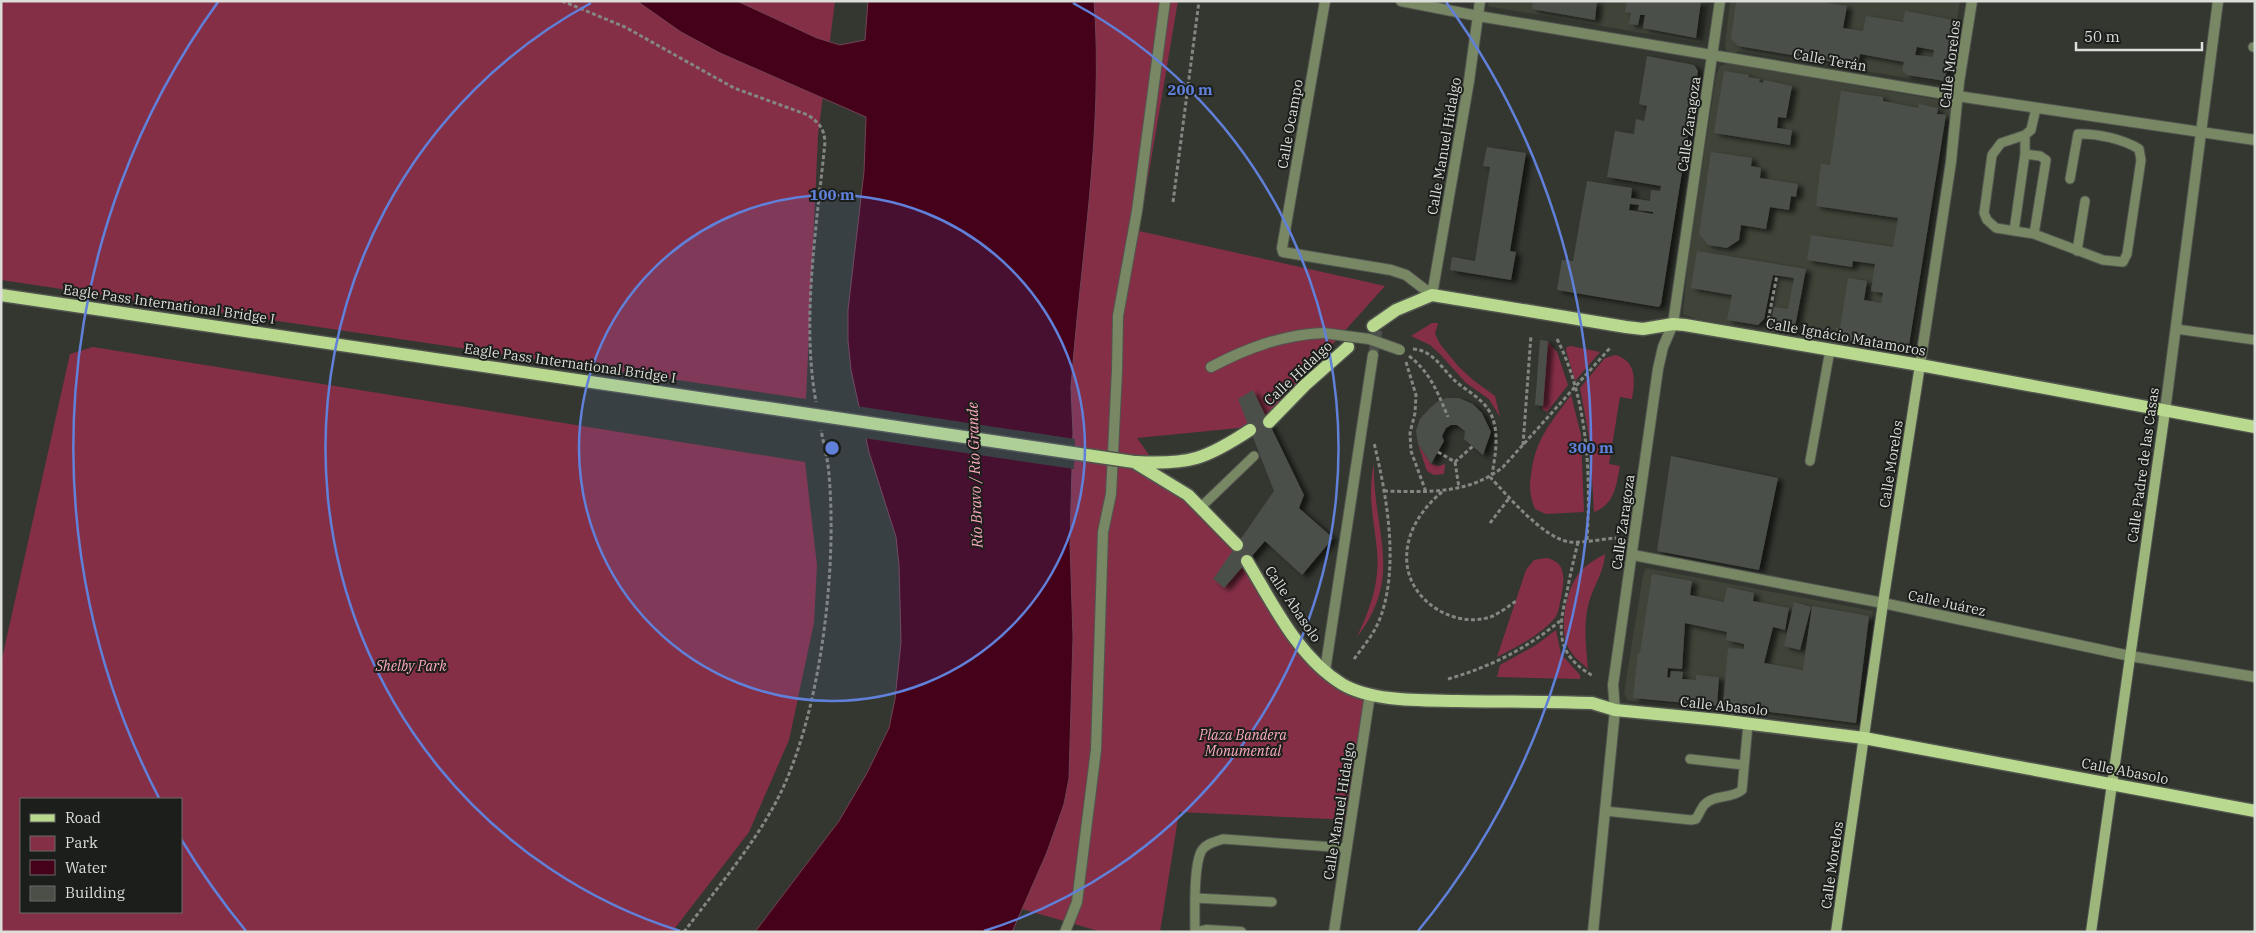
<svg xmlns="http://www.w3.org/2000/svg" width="2256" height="933" font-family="'IBM Plex Serif',serif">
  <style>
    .built { fill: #3f4338 }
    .green { fill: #852f47; fill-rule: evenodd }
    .water { fill: #45001a; stroke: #724354 }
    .pier { fill: #343730 }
    .building { fill: #4c4f48; fill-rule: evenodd; filter: url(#shadow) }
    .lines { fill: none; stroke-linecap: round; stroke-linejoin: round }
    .minor-tunnel { stroke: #4d504a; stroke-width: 10; stroke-dasharray: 10 5; stroke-linecap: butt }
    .primary-tunnel { stroke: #4d504a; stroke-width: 12; stroke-dasharray: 12 6; stroke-linecap: butt }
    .service-casing { stroke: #52554f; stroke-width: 11 }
    .pedestrian-casing { stroke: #52554f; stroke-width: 12 }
    .minor-casing { stroke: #52554f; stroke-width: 12 }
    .tertiary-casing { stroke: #52554f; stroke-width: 12 }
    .secondary-casing { stroke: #52554f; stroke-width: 12 }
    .primary-casing { stroke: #52554f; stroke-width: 15 }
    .path { stroke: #848681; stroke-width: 3; stroke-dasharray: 4 2.5; stroke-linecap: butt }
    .service { stroke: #788864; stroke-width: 9 }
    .pedestrian { stroke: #788864; stroke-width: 10 }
    .minor { stroke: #788864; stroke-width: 10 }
    .tertiary { stroke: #788864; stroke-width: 10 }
    .secondary { stroke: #9db67c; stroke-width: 10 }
    .primary { stroke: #b9da8e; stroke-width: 12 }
    .pedestrian-bridge-casing { stroke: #52554f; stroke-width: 12; stroke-linecap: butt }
    .primary-bridge-casing { stroke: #52554f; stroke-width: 15; stroke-linecap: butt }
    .pedestrian-bridge { stroke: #788864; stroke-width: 10 }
    .primary-bridge { stroke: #b9da8e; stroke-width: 12 }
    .ring { fill: none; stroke: #6080d9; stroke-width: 2.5 }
    .labels { text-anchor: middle; stroke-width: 4; stroke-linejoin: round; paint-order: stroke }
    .street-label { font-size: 14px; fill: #dcdeda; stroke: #1c1e1b }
    .park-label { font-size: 14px; font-style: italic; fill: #f9abbb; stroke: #1c1e1b }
    .water-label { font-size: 15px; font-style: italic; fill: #f8abbb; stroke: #1c1e1b }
    .centre { fill: #6080d9; stroke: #1c1e1b; stroke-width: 2.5 }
    .ring-label { font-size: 15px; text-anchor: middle; font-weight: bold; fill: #6080d9; stroke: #1c1e1b; stroke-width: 4; stroke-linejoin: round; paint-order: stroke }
  </style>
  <defs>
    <filter id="shadow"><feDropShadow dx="5.5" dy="3" stdDeviation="2.5" flood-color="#0009"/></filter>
  </defs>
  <rect width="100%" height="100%" fill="#343730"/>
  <!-- built -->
  <path class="built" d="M1489 1H1706L1700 43 1488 6Z
    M1730 1H1960L1947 84 1737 51 1736 55 1731 54 1726 50 1725 45Z
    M1729 63 1939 100 1948 104 1952 115 1913 356 1697 319 1683 314 1688 260 1716 76 1720 66Z
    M1646 568 1873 611 1858 728 1627 700 1624 693 1643 575Z"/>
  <!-- green -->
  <path class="green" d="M1 1H835L818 135 806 399 1 280Z
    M1094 1H1178L1139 231 1385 286 1259 426 1137 438 1161 472 1194 491 1206 503 1241 550 1319 669 1371 692 1351 820 1179 812 1160 932H1102L1022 909 1047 852 1064 804 1069 778 1073 637 1070 544 1073 432 1071 388C1080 261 1104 129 1094 1Z
    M1432 323H1438L1435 334 1440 344 1458 366 1473 380 1495 396 1500 417 1489 399 1466 383 1440 354 1430 345 1411 336Z
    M1548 342 1557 352 1568 385 1547 412 1543 410 1542 406Z
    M1571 346 1600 352 1575 381 1566 350 1567 347Z
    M93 347 805 462 817 565 814 623 789 740 749 832 672 932H1V663L70 354ZM21 799H181V912H21Z
    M1616 355C1637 362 1635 380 1632 399L1620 397 1609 464 1620 466C1616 486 1615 504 1594 512L1590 442 1580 388 1605 358Z
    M1571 395 1581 435 1584 512 1546 514 1535 509C1530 497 1529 487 1531 475 1535 439 1551 423 1571 395Z
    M1418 444 1431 464 1439 466 1445 464 1444 474 1434 475 1427 471Z
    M1374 463C1372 530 1405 575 1357 637 1370 609 1380 583 1377 551 1374 517 1367 498 1374 463Z
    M1605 554C1604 572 1594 585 1589 602 1583 623 1586 647 1588 669 1579 661 1570 654 1566 642 1560 623 1567 587 1580 572 1587 564 1596 559 1605 554Z
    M1546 558C1568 562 1564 581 1561 598 1559 606 1559 614 1553 620 1539 636 1516 647 1497 657L1526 570 1534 560Z
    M1556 630 1561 654 1580 675V679L1497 677 1500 665 1536 645Z"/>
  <!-- water -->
  <path class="water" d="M637 1H737L817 38 840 45 865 40 868 1H1094C1104 129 1080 261 1071 388L1073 432 1070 544 1073 637 1069 778 1064 804 1047 852 1012 932H755L839 821 867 773 889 728 895 699 901 642 899 565 896 537 869 452 851 370 848 341V310L864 172 866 117 720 53 681 32Z"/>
  <!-- pier -->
  <path class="pier" d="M856 406 1075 439 1074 469 863 438Z"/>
  <!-- building -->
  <path class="building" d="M1533 1H1597L1595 20 1532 9Z
    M1627 1H1701L1696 38 1643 28 1645 15H1640L1638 25 1629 24 1631 13 1625 12Z
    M1736 1H1816L1847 6 1843 28 1863 31 1866 16 1903 22 1905 11 1954 20 1945 81 1907 75 1902 70 1904 62 1860 54 1858 66 1738 46 1731 39ZM1917 47 1934 50 1933 57 1915 55Z
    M1647 56 1694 65 1698 71 1661 304 1659 307 1557 290 1562 260 1573 261 1587 181 1632 188 1631 198 1650 201 1651 190 1660 191 1661 186 1607 177 1615 131 1634 134 1636 119 1644 121 1647 106 1639 104ZM1630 204 1639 205 1638 210 1653 212V214L1629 210Z
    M1724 71 1749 75 1748 77 1760 79 1759 82 1763 83 1764 80 1792 86 1786 118 1778 117 1777 128 1792 130 1790 145 1714 133Z
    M1841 91 1883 97V101L1918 108 1919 104 1938 108 1937 114 1946 115 1908 351 1835 339 1836 328H1840L1848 278 1867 281 1864 300 1881 303 1883 293 1871 291 1875 264 1853 261 1852 267 1807 260 1811 235 1893 247 1898 218 1816 206 1821 164 1830 165Z
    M1487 147 1526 153 1510 251 1516 252 1511 280 1450 270 1452 257 1475 261 1490 167 1483 166Z
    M1711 152 1752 158 1751 166 1761 168 1760 178 1798 184 1796 197 1791 196 1789 210 1770 207 1766 229 1741 225 1739 240 1727 248 1708 245 1699 234Z
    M1697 251 1806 269 1794 332 1770 328 1774 307 1788 309 1794 278 1773 275 1764 319 1758 325 1727 320 1732 295 1691 288Z
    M1540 340 1548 341 1543 406 1535 405Z
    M1253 390 1304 495 1299 508 1333 538 1302 575 1265 541 1224 588 1213 579 1274 491 1238 399Z
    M1447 398H1459L1473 404 1482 413 1491 432 1483 455 1464 439 1465 431 1457 425H1451L1446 428 1442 436 1444 441 1431 464 1418 444 1416 431 1420 419 1429 409 1437 402Z
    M1671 456 1778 478 1759 570 1657 551Z
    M1652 574 1692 581 1690 595 1724 602 1727 587 1754 593 1753 601 1789 608 1785 630 1773 627 1764 663 1803 670 1812 606 1869 616 1856 723 1723 706 1728 648 1744 649V644L1726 640 1727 632 1685 623 1682 669 1668 668 1667 677 1670 678 1671 671 1683 672 1682 679 1696 680V675L1719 677 1717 706 1633 698 1638 653H1640Z
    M1794 602 1811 607 1800 650 1784 646Z"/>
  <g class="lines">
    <!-- minor-tunnel -->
    <path class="minor-tunnel" d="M1373 355 1378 327"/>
    <!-- primary-tunnel -->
    <path class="primary-tunnel" d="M1250 430 1269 422
      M1237 545 1247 561"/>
    <defs>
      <path id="service" d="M2253 47H2255
        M2036 108 2031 130 2025 135 2001 143 1992 155 1984 213 1987 220 1996 228 2034 234 2103 260 2123 262 2127 254 2141 160 2139 149C2123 139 2096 133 2078 134L2070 179
        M2025 154 2040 156 2046 160 2034 234
        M2014 231 2025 154V135
        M2077 251 2085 201
        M2176 329 2255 340
        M1810 461 1830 350
        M1201 507 1254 456
        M1690 759 1744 765
        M1605 811 1691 820 1696 819C1699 814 1701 809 1704 805 1714 794 1732 799 1742 790L1748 724
        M1195 898 1272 902
        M1195 932C1195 914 1193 864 1202 850 1207 843 1215 842 1223 839L1347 848"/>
      <path id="pedestrian" d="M1211 367C1247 348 1282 335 1323 333
        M1065 932 1077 902 1096 750 1103 532 1111 494 1117 370 1118 316 1137 211 1165 1"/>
      <path id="minor" d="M1325 1 1282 248 1283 252 1391 270 1406 275 1432 295 1469 81 1480 1
        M1401 1 1478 16 1957 96 2255 140
        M1633 555 1883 603 2130 656 2255 677
        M1325 671 1373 355
        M1198 932 1206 930 1241 932
        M1334 932 1370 694
        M1593 932 1615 710 1613 685 1658 369 1663 347 1673 324 1720 1"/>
      <path id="tertiary" d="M1920 365 1951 162 1959 82 1972 1
        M2165 411 2218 1"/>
      <path id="secondary" d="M1836 932 1883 603 1920 365
        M2091 932 2165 411"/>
      <path id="primary" d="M1373 326 1396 310 1432 295 1626 327 1643 329 1673 324 1685 325 1920 365 2255 427
        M1269 422 1305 385 1348 347
        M1134 462 1188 495 1237 545
        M1136 462C1189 465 1206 459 1250 430
        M1247 561C1273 604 1298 657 1342 684 1372 702 1423 700 1458 701 1503 702 1547 701 1592 703L1615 710 1719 720 1864 738 2255 811"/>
    </defs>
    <!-- service casing -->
    <use href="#service" class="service-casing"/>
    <!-- pedestrian casing -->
    <use href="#pedestrian" class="pedestrian-casing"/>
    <!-- minor casing -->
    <use href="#minor" class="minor-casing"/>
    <!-- tertiary casing -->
    <use href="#tertiary" class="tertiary-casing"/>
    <!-- secondary casing -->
    <use href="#secondary" class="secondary-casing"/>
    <!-- primary casing -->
    <use href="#primary" class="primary-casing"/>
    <!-- path -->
    <path class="path" d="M562 1 625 27 734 88 808 115C819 123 824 128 825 142 817 224 801 321 816 402
      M1173 202 1199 1
      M1767 326 1777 275
      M1557 339C1588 400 1591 474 1587 541
      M1413 349C1431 350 1440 365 1452 378 1461 387 1473 393 1482 402 1502 421 1496 451 1492 475
      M1409 356C1430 372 1438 393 1448 417
      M1406 362 1416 395 1415 413 1410 433 1411 451 1426 492
      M1523 445 1531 335
      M1438 452 1455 462 1473 446
      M1455 462 1459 488
      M1490 477C1508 496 1544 539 1570 542 1585 543 1601 539 1616 538
      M1384 491C1426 492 1468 495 1503 467L1610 348
      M1442 492C1421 509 1404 535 1407 564 1411 603 1457 630 1493 616 1501 612 1509 606 1516 601
      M1490 523 1510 497
      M1578 542C1574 559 1570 575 1567 592 1558 630 1555 654 1593 676
      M1354 659C1363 647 1373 635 1379 621 1400 569 1387 496 1374 443
      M1448 679C1490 667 1526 649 1560 621
      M684 932C719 885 763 835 786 781 822 698 837 565 829 475 828 460 824 445 821 430"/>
    <!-- service -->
    <use href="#service" class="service"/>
    <!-- pedestrian -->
    <use href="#pedestrian" class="pedestrian"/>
    <!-- minor -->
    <use href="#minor" class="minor"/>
    <!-- tertiary -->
    <use href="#tertiary" class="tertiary"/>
    <!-- secondary -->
    <use href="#secondary" class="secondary"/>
    <!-- primary -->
    <use href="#primary" class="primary"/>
    <defs>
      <path id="pedestrian-bridge" d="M1323 333 1369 339 1400 350"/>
      <path id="primary-bridge" d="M1 295 1134 462"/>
    </defs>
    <!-- pedestrian-bridge casing -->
    <use href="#pedestrian-bridge" class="pedestrian-bridge-casing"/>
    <!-- primary-bridge casing -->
    <use href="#primary-bridge" class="primary-bridge-casing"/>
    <!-- pedestrian-bridge -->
    <use href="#pedestrian-bridge" class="pedestrian-bridge"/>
    <!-- primary-bridge -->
    <use href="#primary-bridge" class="primary-bridge"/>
  </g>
  <!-- distance rings -->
  <circle cx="832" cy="448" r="253" fill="#6080d9" fill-opacity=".12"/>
  <g class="ring">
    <circle cx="832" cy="448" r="253"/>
    <path d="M680 931A506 506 0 0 1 591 3M1073 3A506 506 0 0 1 984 931"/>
    <path d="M246 931A759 759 0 0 1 181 839M159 798A759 759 0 0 1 218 2M1446 2A759 759 0 0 1 1418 931"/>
  </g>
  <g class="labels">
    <!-- street labels -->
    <g class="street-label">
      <text transform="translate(1830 60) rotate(10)" y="5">Calle Terán</text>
      <text transform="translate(1950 64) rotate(-83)" y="5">Calle Morelos</text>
      <text transform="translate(1290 124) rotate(-80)" y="5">Calle Ocampo</text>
      <text transform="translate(1689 124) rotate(-82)" y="5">Calle Zaragoza</text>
      <text transform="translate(1444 146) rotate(-80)" y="5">Calle Manuel Hidalgo</text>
      <text transform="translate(169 304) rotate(8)" y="5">Eagle Pass International Bridge I</text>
      <text transform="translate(1846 337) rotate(10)" y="5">Calle Ignácio Matamoros</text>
      <text transform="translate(570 363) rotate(8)" y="5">Eagle Pass International Bridge I</text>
      <text transform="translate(1298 373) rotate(-43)" y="5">Calle Hidalgo</text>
      <text transform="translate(1891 464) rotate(-81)" y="5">Calle Morelos</text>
      <text transform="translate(2143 465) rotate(-82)" y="5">Calle Padre de las Casas</text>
      <text transform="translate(1623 522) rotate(-82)" y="5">Calle Zaragoza</text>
      <text transform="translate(1947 603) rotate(12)" y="5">Calle Juárez</text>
      <text transform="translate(1293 604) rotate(56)" y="5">Calle Abasolo</text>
      <text transform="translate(1724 706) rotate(6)" y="5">Calle Abasolo</text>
      <text transform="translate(2125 771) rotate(11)" y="5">Calle Abasolo</text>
      <text transform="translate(1339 811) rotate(-81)" y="5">Calle Manuel Hidalgo</text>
      <text transform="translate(1832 865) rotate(-82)" y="5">Calle Morelos</text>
    </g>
    <!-- park labels -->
    <g class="park-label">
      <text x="411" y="671">Shelby Park</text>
      <text x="1243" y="740">Plaza Bandera<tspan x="1243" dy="16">Monumental</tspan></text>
    </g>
    <!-- water labels -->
    <g class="water-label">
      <text transform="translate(975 475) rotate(-92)" y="5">Río Bravo / Rio Grande</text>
    </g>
  </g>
  <circle cx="832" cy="448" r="8" class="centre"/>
  <g class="ring-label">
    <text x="1190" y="95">200 m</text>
    <text x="832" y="200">100 m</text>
    <text x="1591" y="453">300 m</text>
  </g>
  <!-- border -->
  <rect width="2256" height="933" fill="none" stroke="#dcdeda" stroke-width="5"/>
  <!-- legend -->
  <rect x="20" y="798" width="162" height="115" fill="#1c1e1b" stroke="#696b67"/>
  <rect x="30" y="814" width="25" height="8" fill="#b9da8e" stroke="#696b67"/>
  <text x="65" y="823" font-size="15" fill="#dcdeda">Road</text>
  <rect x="30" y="836" width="25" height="15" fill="#852f47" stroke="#696b67"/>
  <text x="65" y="848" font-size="15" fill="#dcdeda">Park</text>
  <rect x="30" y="860" width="25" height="15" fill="#45001a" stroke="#696b67"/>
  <text x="65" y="873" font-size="15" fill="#dcdeda">Water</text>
  <rect x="30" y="886" width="25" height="15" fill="#4c4f48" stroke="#696b67"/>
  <text x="65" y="898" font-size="15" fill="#dcdeda">Building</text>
  <!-- scale -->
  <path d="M2076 42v8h126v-8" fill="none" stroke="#dcdeda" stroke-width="2.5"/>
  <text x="2084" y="42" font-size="15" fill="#dcdeda" stroke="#1c1e1b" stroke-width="4" paint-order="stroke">50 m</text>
</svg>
